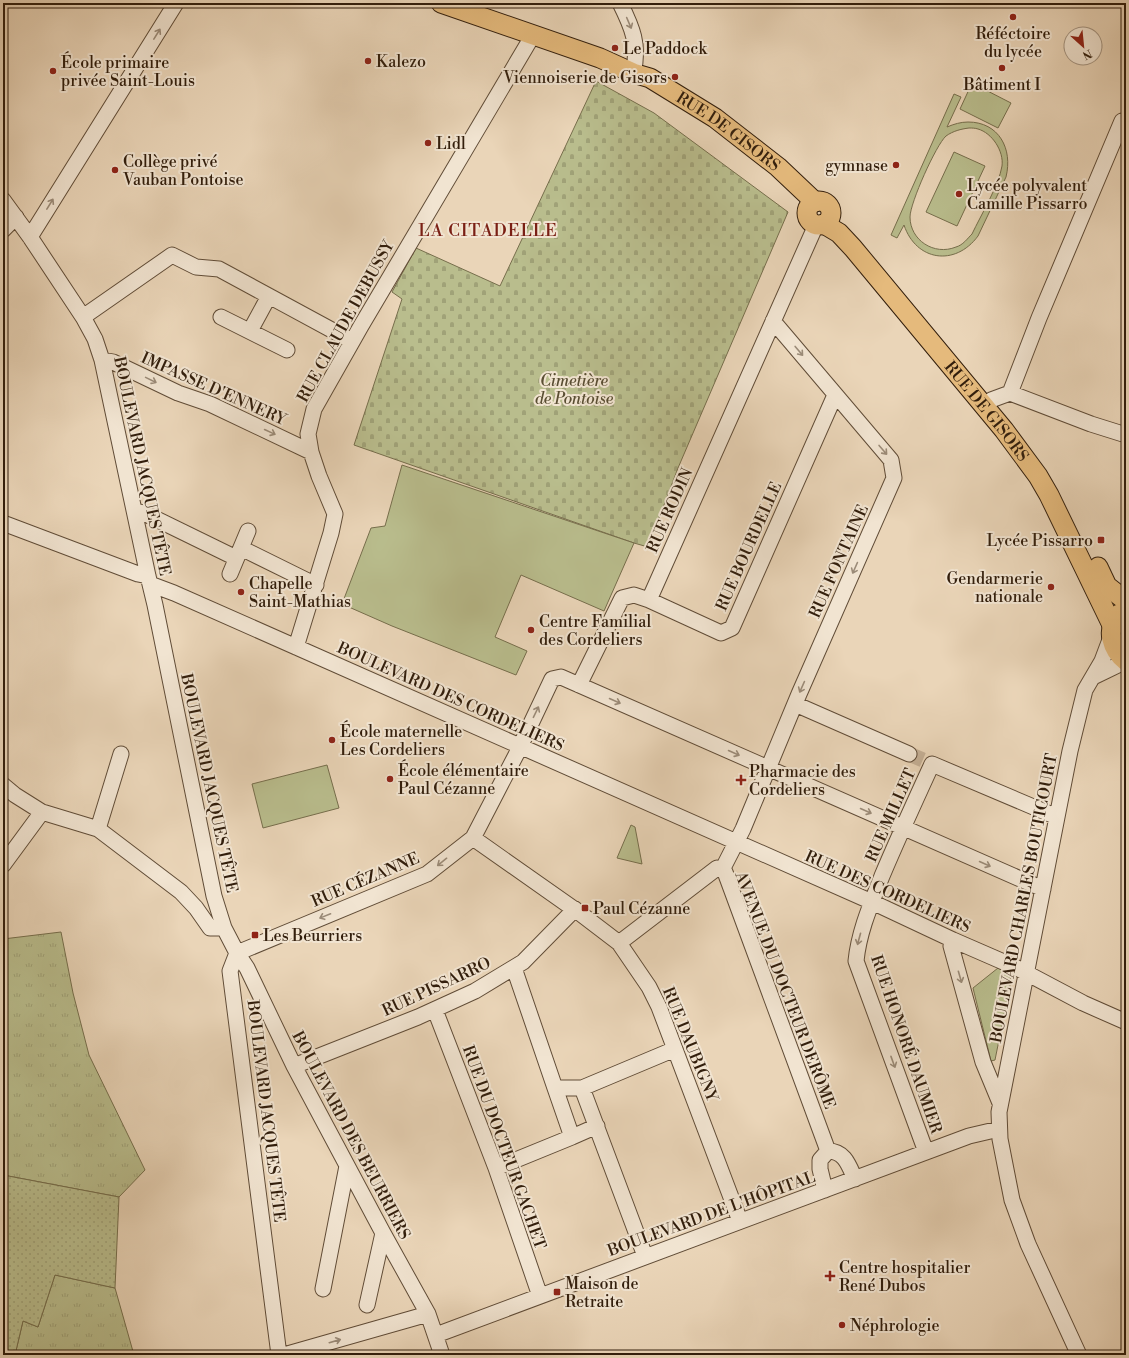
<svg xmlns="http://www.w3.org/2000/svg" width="1129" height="1358" font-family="'Libre Bodoni',serif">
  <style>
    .grass { fill: url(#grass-tufts); stroke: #766e4c }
    .cemetery { fill: url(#cemetery-stones); stroke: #766e4c }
    .park { fill: #b9bd8d; stroke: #766e4c; fill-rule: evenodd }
    .garden { fill: url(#garden-dots); stroke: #766e4c }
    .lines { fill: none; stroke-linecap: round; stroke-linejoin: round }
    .minor-tunnel { stroke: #c5b096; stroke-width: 15; stroke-dasharray: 15 8; stroke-linecap: butt }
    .minor-casing { stroke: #604c37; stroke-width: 17 }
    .major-casing { stroke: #321e0c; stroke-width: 21 }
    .minor { stroke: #f1e4d1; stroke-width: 15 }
    .major { stroke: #e5ba7c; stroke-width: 19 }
    .oneway { stroke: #9b8b78 }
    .poi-dot { fill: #8f2418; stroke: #f1e4d1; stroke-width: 1.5 }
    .labels { text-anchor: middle; stroke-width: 4; stroke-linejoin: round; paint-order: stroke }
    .poi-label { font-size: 16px; fill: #321e0c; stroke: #f1e4d1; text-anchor: start }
    .street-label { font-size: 16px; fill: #321e0c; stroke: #f1e4d1 }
    .park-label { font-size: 16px; font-style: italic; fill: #5a4e33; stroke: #f1e4d1 }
    .neighbourhood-label { font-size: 17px; letter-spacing: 1px; fill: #7a1f14; stroke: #f1e4d1 }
  </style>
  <defs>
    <pattern id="grass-tufts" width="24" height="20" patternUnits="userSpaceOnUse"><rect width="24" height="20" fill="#b9bd8d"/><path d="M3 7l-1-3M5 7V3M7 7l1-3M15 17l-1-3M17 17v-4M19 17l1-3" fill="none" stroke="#a0a278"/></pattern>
    <pattern id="cemetery-stones" width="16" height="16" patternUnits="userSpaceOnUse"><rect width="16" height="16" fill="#b9bd8d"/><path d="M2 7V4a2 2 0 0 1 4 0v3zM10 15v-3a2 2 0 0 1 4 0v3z" fill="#a0a278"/></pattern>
    <pattern id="garden-dots" width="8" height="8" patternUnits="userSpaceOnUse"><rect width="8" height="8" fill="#b9bd8d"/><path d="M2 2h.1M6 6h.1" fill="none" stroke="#a0a278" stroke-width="1.8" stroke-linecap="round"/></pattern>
  </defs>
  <rect width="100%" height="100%" fill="#ead5b8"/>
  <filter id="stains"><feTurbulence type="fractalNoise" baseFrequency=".005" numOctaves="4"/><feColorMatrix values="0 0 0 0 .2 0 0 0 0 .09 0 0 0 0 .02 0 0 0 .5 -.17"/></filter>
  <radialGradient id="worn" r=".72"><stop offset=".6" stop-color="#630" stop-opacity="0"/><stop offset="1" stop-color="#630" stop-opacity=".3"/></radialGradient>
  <!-- grass -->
  <path class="grass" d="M61 932 73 993 89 1055 145 1170 119 1197 3 1175V939Z
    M55 1275 115 1288 134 1355H15L23 1321 38 1327Z"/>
  <!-- cemetery -->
  <path class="cemetery" d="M596 81 654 113 788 212 678 468 648 547 634 543 354 445 402 299 392 292 416 248 500 286Z"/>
  <!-- park -->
  <path class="park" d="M972 83 1011 103 998 128 960 109Z
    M954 94 961 97 947 127C954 124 961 122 968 122 999 122 1013 149 1006 177L978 236C955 267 916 261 904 225L897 238 891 235ZM969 128C972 128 975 128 978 129 992 133 1004 151 1002 166 999 185 981 215 972 234 967 239 963 245 956 247 934 256 910 240 910 217 910 203 936 145 946 136 953 131 961 129 969 128Z
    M954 152 985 166 957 226 926 212Z
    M402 465 634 543 604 611 521 575 495 637 527 651 516 675 392 626 342 604 371 528 385 526Z
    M327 765 339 808 263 828 252 784Z
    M631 825 635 827 642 864 617 858Z
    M998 968 1008 973 1011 980 995 1060 991 1061 973 988Z"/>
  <!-- garden -->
  <path class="garden" d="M3 1175 119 1197 115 1288 55 1275 38 1327 23 1321 15 1355H3Z"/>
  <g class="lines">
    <!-- minor-tunnel -->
    <path class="minor-tunnel" d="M909 754 932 764"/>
    <defs>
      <path id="minor" d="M620 3C632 27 640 45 633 73
        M3 200 30 237 83 317 95 339 102 360 148 576 155 605 214 896 224 928 237 953 230 971 279 1355
        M3 230 16 217
        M30 237 176 3
        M83 317 172 255 196 267 219 269 352 341
        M221 317 287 350
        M773 321 891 460 894 478 799 694 743 829 722 870 725 872 828 1151
        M250 331 269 296
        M102 360 113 362 178 393 210 404 311 452
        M1010 393 1039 318 1122 121 1126 122
        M991 400 1010 393 1091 424 1126 435
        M135 511 144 513 236 558
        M3 523 138 574 148 576
        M241 548 316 585
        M230 574 248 531
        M150 584 174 593 872 902 953 940 1015 967 1083 1003 1126 1022
        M649 600 721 633 732 628 835 395
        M296 647 331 533 335 514 319 476 311 452 308 434 314 409 361 326 533 35
        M1093 677 1126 661
        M579 685 622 598 634 595 649 600 816 225
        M795 704 909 754
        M3 785 15 795 42 812 98 829 181 892 196 908 210 928H224
        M98 829 121 754
        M473 838 581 914 619 943 649 987 659 1007 740 1221
        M3 865 42 812
        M953 940 951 946 983 1062 1000 1103
        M619 943 717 868 722 870
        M514 968 555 1088
        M435 1010 496 1168 540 1296
        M294 1066 418 1017 475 991 523 962 575 909
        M582 1088 675 1049
        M597 1126 572 1137 555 1088H582L645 1256
        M926 1152 856 961C859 931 871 904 882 876 898 838 915 801 932 764L1057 817
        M496 1168 572 1137
        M825 1190 820 1169V1160L828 1151C845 1151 849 1166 855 1179
        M323 1289 347 1166
        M367 1305 383 1233
        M436 1335 969 1136 999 1129
        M284 1355 428 1314
        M442 1355 428 1314 383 1233 294 1066 247 968 237 953 427 874 473 838 518 751 552 679 561 677 1043 889
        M1079 1355 1028 1244 1012 1200 1000 1139 999 1112 1070 751 1085 690 1102 661 1111 637"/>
      <g id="major">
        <path id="s1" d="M441 3 600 58 633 73 650 78 715 118 778 167 815 202"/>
        <circle cx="819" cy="213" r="12"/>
        <path id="s2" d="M824 224 839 233 853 248 1004 430 1038 476 1049 495 1112 625"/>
        <path d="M1098 567 1107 586 1126 601"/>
        <path d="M1119 614C1105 630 1112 650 1126 661"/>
      </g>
    </defs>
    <!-- minor casing -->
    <use href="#minor" class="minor-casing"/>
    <!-- major casing -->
    <use href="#major" class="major-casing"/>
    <!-- minor -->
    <use href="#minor" class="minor"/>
    <!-- major -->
    <use href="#major" class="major"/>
  </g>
  <!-- one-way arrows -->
  <defs><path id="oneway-shaft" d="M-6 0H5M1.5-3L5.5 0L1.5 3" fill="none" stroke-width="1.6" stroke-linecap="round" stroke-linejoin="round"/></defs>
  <g class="oneway">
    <use href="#oneway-shaft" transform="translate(629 23) rotate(67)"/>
    <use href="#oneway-shaft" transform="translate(157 34) rotate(-58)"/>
    <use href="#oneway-shaft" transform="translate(50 204) rotate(-58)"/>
    <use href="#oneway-shaft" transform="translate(799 351) rotate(50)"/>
    <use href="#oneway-shaft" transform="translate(151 380) rotate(26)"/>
    <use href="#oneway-shaft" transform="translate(270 432) rotate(25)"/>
    <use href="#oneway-shaft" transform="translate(883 450) rotate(49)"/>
    <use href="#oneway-shaft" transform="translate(855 568) rotate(114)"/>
    <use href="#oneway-shaft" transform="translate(802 687) rotate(114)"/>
    <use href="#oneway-shaft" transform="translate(615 701) rotate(24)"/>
    <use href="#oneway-shaft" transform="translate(536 712) rotate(-64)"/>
    <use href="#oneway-shaft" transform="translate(734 753) rotate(24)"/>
    <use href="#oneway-shaft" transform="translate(866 811) rotate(24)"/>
    <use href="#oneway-shaft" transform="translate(442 862) rotate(141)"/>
    <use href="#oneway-shaft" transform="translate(985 864) rotate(24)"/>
    <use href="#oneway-shaft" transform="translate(325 916) rotate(158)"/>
    <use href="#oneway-shaft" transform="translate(859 939) rotate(105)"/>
    <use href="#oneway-shaft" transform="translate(960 977) rotate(74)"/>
    <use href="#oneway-shaft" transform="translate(893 1062) rotate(70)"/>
    <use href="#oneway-shaft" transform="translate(335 1341) rotate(-16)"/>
  </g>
  <!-- markers -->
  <g class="poi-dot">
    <circle cx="1013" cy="17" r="4"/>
    <circle cx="615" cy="48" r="4"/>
    <circle cx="368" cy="61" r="4"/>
    <circle cx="1002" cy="68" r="4"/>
    <circle cx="53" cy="71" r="4"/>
    <circle cx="675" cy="77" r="4"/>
    <circle cx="428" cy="143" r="4"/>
    <circle cx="896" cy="165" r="4"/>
    <circle cx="115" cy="170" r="4"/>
    <circle cx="959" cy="194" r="4"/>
    <rect x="1097" y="536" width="8" height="8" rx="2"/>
    <circle cx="1051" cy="587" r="4"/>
    <circle cx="241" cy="592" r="4"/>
    <circle cx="531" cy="630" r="4"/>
    <circle cx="332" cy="740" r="4"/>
    <circle cx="390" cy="779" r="4"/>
    <path d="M739 774h4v4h4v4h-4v4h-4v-4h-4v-4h4z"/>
    <rect x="581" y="904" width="8" height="8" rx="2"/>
    <rect x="251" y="931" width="8" height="8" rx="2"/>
    <path d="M828 1270h4v4h4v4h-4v4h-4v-4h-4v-4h4z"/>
    <rect x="553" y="1288" width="8" height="8" rx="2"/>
    <circle cx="842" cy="1325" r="4"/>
  </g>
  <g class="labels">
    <!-- poi labels -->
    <g class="poi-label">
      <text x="1013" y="39" text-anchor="middle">Réféctoire<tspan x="1013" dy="18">du lycée</tspan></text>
      <text x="623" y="54">Le Paddock</text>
      <text x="376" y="67">Kalezo</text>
      <text x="61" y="68">École primaire<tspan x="61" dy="18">privée Saint-Louis</tspan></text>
      <text x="667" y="83" text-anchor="end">Viennoiserie de Gisors</text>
      <text x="1002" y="90" text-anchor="middle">Bâtiment I</text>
      <text x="436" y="149">Lidl</text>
      <text x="123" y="167">Collège privé<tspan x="123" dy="18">Vauban Pontoise</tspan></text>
      <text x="888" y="171" text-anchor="end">gymnase</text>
      <text x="967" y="191">Lycée polyvalent<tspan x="967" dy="18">Camille Pissarro</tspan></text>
      <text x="1093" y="546" text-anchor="end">Lycée Pissarro</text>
      <text x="1043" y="584" text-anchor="end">Gendarmerie<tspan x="1043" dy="18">nationale</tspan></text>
      <text x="249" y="589">Chapelle<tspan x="249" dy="18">Saint-Mathias</tspan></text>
      <text x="539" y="627">Centre Familial<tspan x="539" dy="18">des Cordeliers</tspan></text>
      <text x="340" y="737">École maternelle<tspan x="340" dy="18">Les Cordeliers</tspan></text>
      <text x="398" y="776">École élémentaire<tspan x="398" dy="18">Paul Cézanne</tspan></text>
      <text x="749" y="777">Pharmacie des<tspan x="749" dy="18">Cordeliers</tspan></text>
      <text x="593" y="914">Paul Cézanne</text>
      <text x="263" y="941">Les Beurriers</text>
      <text x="839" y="1273">Centre hospitalier<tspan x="839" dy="18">René Dubos</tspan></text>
      <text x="565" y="1289">Maison de<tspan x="565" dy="18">Retraite</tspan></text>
      <text x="850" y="1331">Néphrologie</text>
    </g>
    <!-- street labels -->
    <g class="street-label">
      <text dy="6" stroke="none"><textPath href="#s1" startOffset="317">RUE DE GISORS</textPath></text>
      <text transform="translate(345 321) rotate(-61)" y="6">RUE CLAUDE DEBUSSY</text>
      <text transform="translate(214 388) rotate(24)" y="6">IMPASSE D'ENNERY</text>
      <text dy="6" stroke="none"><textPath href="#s2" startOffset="249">RUE DE GISORS</textPath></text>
      <text transform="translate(143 466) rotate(78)" y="6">BOULEVARD JACQUES TÊTE</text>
      <text transform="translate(669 510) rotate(-66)" y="6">RUE RODIN</text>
      <text transform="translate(748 546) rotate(-66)" y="6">RUE BOURDELLE</text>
      <text transform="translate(838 561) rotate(-66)" y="6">RUE FONTAINE</text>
      <text transform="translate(451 696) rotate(24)" y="6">BOULEVARD DES CORDELIERS</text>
      <text transform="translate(210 783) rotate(78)" y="6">BOULEVARD JACQUES TÊTE</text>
      <text transform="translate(890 815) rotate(-66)" y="6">RUE MILLET</text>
      <text transform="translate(365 879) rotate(-23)" y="6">RUE CÉZANNE</text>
      <text transform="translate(888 891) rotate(24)" y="6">RUE DES CORDELIERS</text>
      <text transform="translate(1023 898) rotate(-79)" y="6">BOULEVARD CHARLES BOUTICOURT</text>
      <text transform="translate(436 986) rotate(-25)" y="6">RUE PISSARRO</text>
      <text transform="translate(786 990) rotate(69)" y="6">AVENUE DU DOCTEUR DERÔME</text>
      <text transform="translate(691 1044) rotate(68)" y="6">RUE DAUBIGNY</text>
      <text transform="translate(907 1044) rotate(71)" y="6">RUE HONORÉ DAUMIER</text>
      <text transform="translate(267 1111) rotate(83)" y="6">BOULEVARD JACQUES TÊTE</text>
      <text transform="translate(352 1135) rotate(62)" y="6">BOULEVARD DES BEURRIERS</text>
      <text transform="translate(505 1147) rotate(70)" y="6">RUE DU DOCTEUR GACHET</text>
      <text transform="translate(711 1213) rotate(-20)" y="6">BOULEVARD DE L'HÔPITAL</text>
    </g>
    <!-- park labels -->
    <g class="park-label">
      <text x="574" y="386">Cimetière<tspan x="574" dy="18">de Pontoise</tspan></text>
    </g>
    <!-- neighbourhood labels -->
    <g class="neighbourhood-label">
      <text x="488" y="236">LA CITADELLE</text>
    </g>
  </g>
  <!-- margin -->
  <rect width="1129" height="1358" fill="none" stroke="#ead5b8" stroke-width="16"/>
  <rect x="4" y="4" width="1121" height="1350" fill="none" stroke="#321e0c" stroke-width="2"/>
  <rect x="8" y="8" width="1113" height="1342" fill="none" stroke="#321e0c"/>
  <!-- north arrow -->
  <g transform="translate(1083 46) rotate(153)"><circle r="19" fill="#f1e4d1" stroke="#a59582"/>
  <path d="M0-3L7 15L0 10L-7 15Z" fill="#8f2418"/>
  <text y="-6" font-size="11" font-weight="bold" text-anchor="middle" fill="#321e0c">N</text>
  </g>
  <rect width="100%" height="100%" filter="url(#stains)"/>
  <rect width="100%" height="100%" fill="url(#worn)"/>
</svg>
